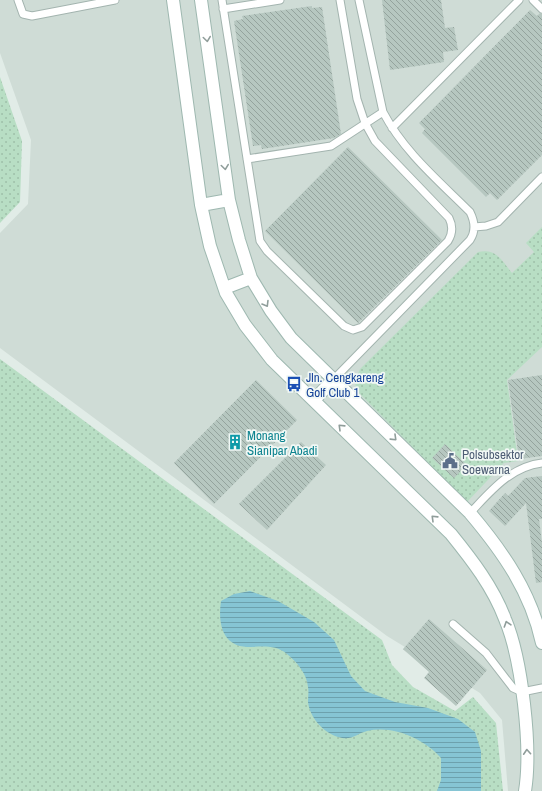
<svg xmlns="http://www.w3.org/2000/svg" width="542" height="791" font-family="'Archivo Narrow',sans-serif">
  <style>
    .built { fill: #cfdcd6 }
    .grass { fill: url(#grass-dots) }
    .water { fill: url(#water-rules) }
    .building { fill: url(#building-back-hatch) }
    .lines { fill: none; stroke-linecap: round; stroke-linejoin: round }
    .lane-casing { stroke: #a3b4af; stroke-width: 9 }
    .secondary-casing { stroke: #9eb8b0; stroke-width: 14 }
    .lane { stroke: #fff; stroke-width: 7 }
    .secondary { stroke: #fff; stroke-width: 12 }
    .oneway { stroke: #909e9b }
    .labels { text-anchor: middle; stroke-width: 3.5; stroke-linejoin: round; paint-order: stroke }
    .transit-label { font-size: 13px; fill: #164399; stroke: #f1f8f5; text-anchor: start }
    .culture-label { font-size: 13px; fill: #0d838f; stroke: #f1f8f5; text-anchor: start }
    .service-label { font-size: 13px; fill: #4e5e75; stroke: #f1f8f5; text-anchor: start }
  </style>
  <defs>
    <pattern id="grass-dots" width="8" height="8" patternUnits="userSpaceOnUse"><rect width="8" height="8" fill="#b8dec4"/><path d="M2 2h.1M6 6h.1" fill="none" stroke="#9ebfa9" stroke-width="1.8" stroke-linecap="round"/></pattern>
    <pattern id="water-rules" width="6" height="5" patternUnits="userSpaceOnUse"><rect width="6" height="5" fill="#86c5d4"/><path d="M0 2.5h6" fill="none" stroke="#6da1ad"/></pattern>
    <pattern id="building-back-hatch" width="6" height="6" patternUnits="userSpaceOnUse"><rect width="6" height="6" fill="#b6c7c0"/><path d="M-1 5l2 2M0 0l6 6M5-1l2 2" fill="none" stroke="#94a39d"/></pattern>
  </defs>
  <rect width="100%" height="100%" fill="#e1ece7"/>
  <!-- built -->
  <path class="built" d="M0 0H542V791H508L502 720 480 693 387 636 0 348V233L28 204 31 140 0 53Z"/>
  <!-- grass -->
  <path class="grass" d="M0 77 22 141 20 202 0 223Z
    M542 227V347L507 380 518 461 504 463 467 502 356 390 355 381 360 369 478 252C497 248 502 261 512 273L534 252 526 243Z
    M0 359 382 640 392 665 413 687 455 711 473 697 496 723 503 791H0Z"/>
  <!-- water -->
  <path class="water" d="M250 591 278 601 314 622 334 640 351 676 365 691 395 702 428 708 458 719 475 732 481 751V791H437L441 780V758C424 739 394 725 367 731 356 734 352 741 338 737 323 732 310 718 308 702 308 697 309 692 308 687 307 674 297 662 287 654 275 644 261 647 247 647 221 646 218 621 221 601L234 594Z"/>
  <!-- building -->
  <path class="building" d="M382 0H441L445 28 454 27 458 50 443 52 444 62 390 70Z
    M312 6V8L322 7 341 134 334 138 262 149 261 145 253 146 234 21 243 19 242 16Z
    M530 10 537 16 540 13 542 14V155L497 200 490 193 486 197 422 133 425 129 419 123Z
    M348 147 442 240 358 323 265 231Z
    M542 375V456L519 459 508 380Z
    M256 380 297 420 214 504 174 463Z
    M301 442 326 465 267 530 239 504Z
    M445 444 467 465 454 478 432 458Z
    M542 476V519H539L542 543V582L536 583 526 503 505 526 489 511 505 493 508 496 525 478Z
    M429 619 487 670 456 706 424 678 429 672 403 649Z"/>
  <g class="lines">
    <defs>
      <path id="lane" d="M18 0 23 14 32 16 115 0
        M222 0 260 241 267 251 344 326 353 330 362 327 448 241C453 233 453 226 449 218L375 141 365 123 357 99 340 0
        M533 0 542 9
        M223 9 280 0
        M392 128 519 0
        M247 159 331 146 383 112
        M474 227 486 226 498 222 542 177
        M334 379 470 240C476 231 475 222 470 212 439 181 404 152 383 112L359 0
        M470 513C491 491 510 467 542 463
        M453 624 486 653 513 688 522 692 542 688"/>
      <path id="secondary" d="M173 0 201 205 210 246 226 293 245 325 272 360 451 534C472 560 493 587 505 619 522 659 532 748 525 791
        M201 0 229 200 239 240 251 278 271 311 291 338 470 513C503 552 531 592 542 643
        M201 205 229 200
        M225 288 251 278
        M314 400 334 379"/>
    </defs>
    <!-- lane casing -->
    <use href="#lane" class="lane-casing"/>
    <!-- secondary casing -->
    <use href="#secondary" class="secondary-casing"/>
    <!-- lane -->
    <use href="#lane" class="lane"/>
    <!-- secondary -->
    <use href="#secondary" class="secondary"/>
  </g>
  <!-- one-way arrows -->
  <defs><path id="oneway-chevron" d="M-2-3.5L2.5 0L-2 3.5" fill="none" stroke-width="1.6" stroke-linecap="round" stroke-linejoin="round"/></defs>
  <g class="oneway">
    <use href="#oneway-chevron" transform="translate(207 39) rotate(82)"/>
    <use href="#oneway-chevron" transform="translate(225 167) rotate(82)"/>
    <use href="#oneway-chevron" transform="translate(266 304) rotate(59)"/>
    <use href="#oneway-chevron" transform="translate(341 427) rotate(-136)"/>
    <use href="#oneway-chevron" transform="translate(394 438) rotate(44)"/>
    <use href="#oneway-chevron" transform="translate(434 518) rotate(-136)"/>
    <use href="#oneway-chevron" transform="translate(507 624) rotate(-108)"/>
    <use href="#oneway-chevron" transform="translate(527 752) rotate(-94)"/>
  </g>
  <!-- icons -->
  <defs>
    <symbol id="bus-bare" viewBox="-9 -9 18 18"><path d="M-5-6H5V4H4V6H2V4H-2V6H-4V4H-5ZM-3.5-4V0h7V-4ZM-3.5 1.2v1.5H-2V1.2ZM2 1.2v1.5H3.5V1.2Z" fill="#1a4fb4" stroke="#f1f8f5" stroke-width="2.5" paint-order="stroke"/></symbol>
    <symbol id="building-bare" viewBox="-9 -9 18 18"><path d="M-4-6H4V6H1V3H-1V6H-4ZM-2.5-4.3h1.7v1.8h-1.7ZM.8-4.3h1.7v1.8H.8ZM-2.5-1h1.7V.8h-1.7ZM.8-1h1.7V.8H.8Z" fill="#0f9aa8" stroke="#f1f8f5" stroke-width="2.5" paint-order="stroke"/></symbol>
    <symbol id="civic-bare" viewBox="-9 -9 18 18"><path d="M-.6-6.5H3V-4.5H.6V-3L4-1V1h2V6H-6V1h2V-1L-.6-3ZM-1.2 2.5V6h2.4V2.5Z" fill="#5c6f8a" stroke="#f1f8f5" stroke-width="2.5" paint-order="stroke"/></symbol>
  </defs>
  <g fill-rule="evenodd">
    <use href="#bus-bare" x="283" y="373" width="22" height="22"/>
    <use href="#building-bare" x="224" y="431" width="22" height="22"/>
    <use href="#civic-bare" x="439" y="450" width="22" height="22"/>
  </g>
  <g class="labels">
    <!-- transit labels -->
    <g class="transit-label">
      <text x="306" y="382">Jln. Cengkareng<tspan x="306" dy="15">Golf Club 1</tspan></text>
    </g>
    <!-- culture labels -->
    <g class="culture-label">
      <text x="247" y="440">Monang<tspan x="247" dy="15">Sianipar Abadi</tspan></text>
    </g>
    <!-- service labels -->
    <g class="service-label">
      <text x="462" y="459">Polsubsektor<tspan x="462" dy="15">Soewarna</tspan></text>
    </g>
  </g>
</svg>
